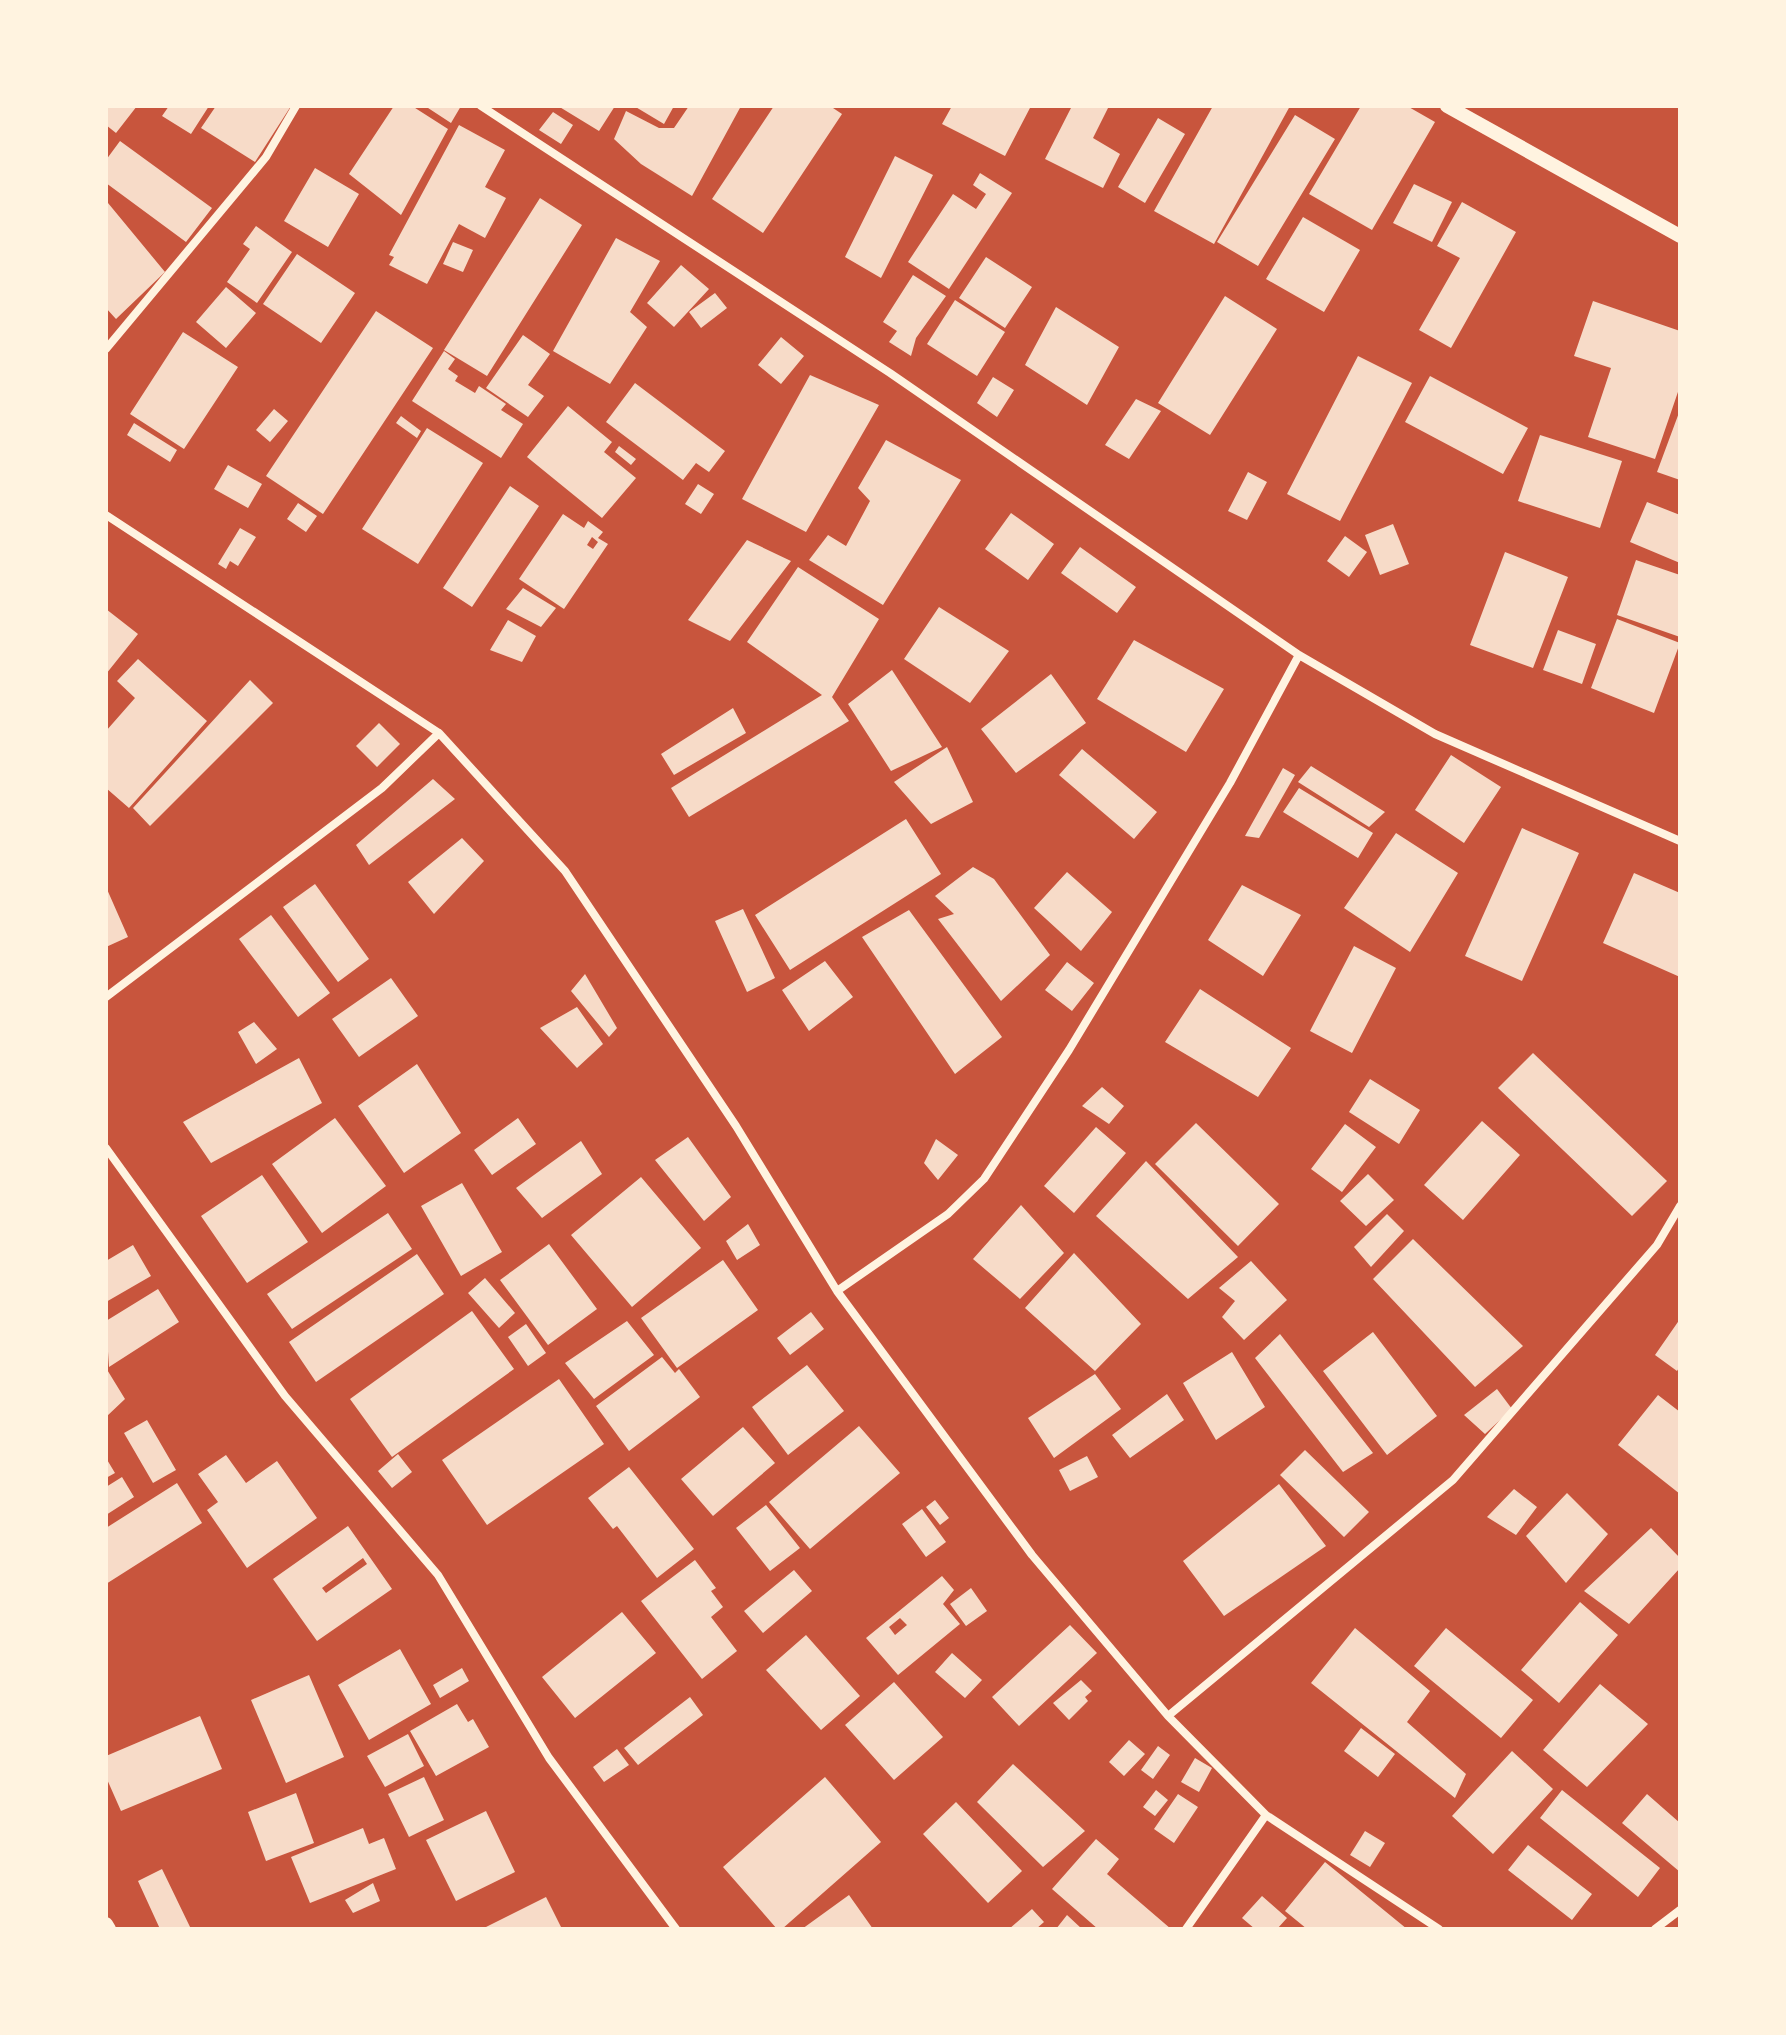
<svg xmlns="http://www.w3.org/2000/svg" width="1786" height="2035" font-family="'Exo 2',sans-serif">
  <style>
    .building { fill: #f7dbc8; fill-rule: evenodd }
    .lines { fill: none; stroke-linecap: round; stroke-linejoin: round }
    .minor { stroke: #fff3e0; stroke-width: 8 }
    .tertiary { stroke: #fff3e0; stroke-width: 14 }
  </style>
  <rect width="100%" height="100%" fill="#c8553d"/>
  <!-- building -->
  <path class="building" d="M106 106H137L116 133 106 125Z
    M169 106H209L191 134 162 116Z
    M216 106H291L255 162 201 128Z
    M394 106H412L448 129 401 215 349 174Z
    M425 106H461L451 123Z
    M558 106H615L599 131Z
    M634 106H674L664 124Z
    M689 106H741L692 196 641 164 614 139 626 111 659 128H674Z
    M774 106H830L842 114 763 233 712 199Z
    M952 106H1031L1005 156 942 124Z
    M1072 106H1109L1093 138 1120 154 1103 188 1045 159Z
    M1213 106H1290L1214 244 1154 211Z
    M1361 106H1407L1435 122 1372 230 1309 194Z
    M553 112 573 125 561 144 539 130Z
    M1295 115 1335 139 1258 266 1217 242Z
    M1158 118 1185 134 1145 203 1118 187Z
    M459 125 505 150 485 187 506 198 485 238 459 224 427 284 389 265 394 257 389 255Z
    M120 141 212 208 186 242 106 183V160Z
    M895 156 933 175 881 278 845 257Z
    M315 168 359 194 328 247 284 221Z
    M980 173 1012 193 949 289 908 262 953 194 976 209 986 194 973 185Z
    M1414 184 1452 202 1432 242 1393 223Z
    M540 198 582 225 487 376 444 350Z
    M1462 202 1516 232 1451 348 1419 330 1460 258 1437 246Z
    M108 203 165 272 116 319 106 308Z
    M1303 217 1360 250 1324 312 1266 279Z
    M256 226 292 252 257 303 227 282 250 249 243 244Z
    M616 238 660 261 630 312 647 327 610 384 553 351Z
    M453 242 473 250 463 272 443 264Z
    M297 254 355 293 321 343 263 304Z
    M986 257 1032 287 1005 328 959 298Z
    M681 265 709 289 674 327 647 303Z
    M913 275 946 296 916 338 911 356 889 342 897 331 883 322Z
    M226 287 256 313 226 348 196 322Z
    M715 293 727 308 701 328 689 312Z
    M1225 296 1277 329 1210 435 1158 403Z
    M955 300 1005 332 977 376 927 344Z
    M1593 301 1680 331V386L1655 459 1588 437 1611 368 1574 356Z
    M1056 307 1119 347 1087 405 1025 365Z
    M376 311 433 348 323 514 266 476Z
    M183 332 238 367 184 449 130 414Z
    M523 335 550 354 528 385 544 396 528 417 486 388Z
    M781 337 804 356 781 384 758 365Z
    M444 351 455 359 448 369 458 376 455 381 475 393 479 386 506 404 501 410 523 424 501 458 412 401Z
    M1358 356 1412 383 1340 521 1287 494Z
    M810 375 879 405 806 532 742 499Z
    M1430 376 1528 428 1503 474 1405 422Z
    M993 377 1014 390 997 417 977 403Z
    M635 383 725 451 709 472 696 463 683 480 606 422Z
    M1136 399 1161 411 1129 459 1105 445Z
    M568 406 612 442 604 452 636 478 602 518 527 457Z
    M274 409 288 421 270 442 256 430Z
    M1680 410V480L1657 472Z
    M401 416 421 431 417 438 396 423Z
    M134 423 177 450 170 462 127 435Z
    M427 428 483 463 418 564 362 529Z
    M1540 435 1622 461 1600 528 1518 501Z
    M886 440 961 480 883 605 809 560 828 535 846 546 870 501 858 488Z
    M619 446 636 459 631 465 615 452Z
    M228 465 262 484 248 508 214 489Z
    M1248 472 1267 482 1247 520 1228 511Z
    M698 484 714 494 701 514 685 504Z
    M510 486 539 506 472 607 443 588Z
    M1647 502 1680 515V563L1630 542Z
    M298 503 317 516 306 532 287 519Z
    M1011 513 1054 544 1028 580 985 549Z
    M563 514 584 528 588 521 603 532 598 538 608 544 564 609 519 579ZM592 537 598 542 593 549 587 545Z
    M1393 524 1409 564 1380 575 1365 535Z
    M240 528 256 537 238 566 230 561 226 569 218 564Z
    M1345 536 1367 552 1349 577 1327 561Z
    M747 540 791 561 730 641 688 620Z
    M1080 547 1136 587 1117 613 1061 573Z
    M1505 552 1568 577 1533 668 1470 645Z
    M1636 560 1680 575V637L1617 615Z
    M798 567 879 619 832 697 849 721 689 817 671 788 822 695 747 642Z
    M523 588 556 608 541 627 506 609Z
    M939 607 1009 651 970 703 904 659Z
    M106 609 138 634 106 674Z
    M1617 619 1680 643 1654 713 1591 688Z
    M508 620 536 636 522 662 490 650Z
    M1558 630 1596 644 1582 684 1543 670Z
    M1134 640 1224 689 1186 752 1097 699Z
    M138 659 207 721 129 808 106 788V731L135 698 117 681Z
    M892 670 942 747 891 771 848 704Z
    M1051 674 1086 723 1016 773 981 729Z
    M250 680 273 703 150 826 133 808Z
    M733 708 746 733 674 775 661 754Z
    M379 723 400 744 377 767 356 746Z
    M947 747 973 802 931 824 894 782Z
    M1082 749 1157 812 1134 839 1059 775Z
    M1451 755 1501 787 1464 843 1415 810Z
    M1311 766 1385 812 1369 827 1298 782Z
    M1283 768 1295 775 1259 838 1245 836Z
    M433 779 455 799 369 865 356 845Z
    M1299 788 1373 833 1358 858 1283 812Z
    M906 819 941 874 790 970 755 915Z
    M1522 828 1579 853 1522 981 1465 956Z
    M1396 833 1458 873 1410 952 1344 908Z
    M462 838 484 861 434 914 408 882Z
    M973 867 994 879 1050 955 1001 1001 938 919 954 914 935 896Z
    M1067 872 1112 912 1081 951 1034 908Z
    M1634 873 1680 893V977L1603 943Z
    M315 884 369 959 338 982 283 907Z
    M1242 885 1301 915 1263 976 1208 940Z
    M106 887 128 937 106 947Z
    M743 909 775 978 747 992 715 921Z
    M909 910 1002 1037 955 1074 862 937Z
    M271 915 330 993 298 1017 239 939Z
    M1354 946 1396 968 1352 1053 1310 1031Z
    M825 961 853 997 809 1031 782 990Z
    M1067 962 1094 983 1072 1011 1045 990Z
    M585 974 617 1028 609 1037 571 991Z
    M391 978 418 1016 359 1057 332 1019Z
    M1200 989 1291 1048 1258 1097 1165 1042Z
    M577 1007 603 1044 577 1068 540 1028Z
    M254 1022 277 1049 256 1064 238 1032Z
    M1533 1053 1667 1181 1632 1216 1498 1088Z
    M299 1058 322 1103 211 1163 183 1122Z
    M417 1064 461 1133 404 1173 358 1106Z
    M1370 1079 1420 1110 1399 1144 1349 1112Z
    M1102 1087 1124 1106 1109 1124 1082 1106Z
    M335 1118 386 1186 322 1233 272 1164Z
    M518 1118 536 1144 492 1175 474 1150Z
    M1482 1121 1520 1155 1463 1220 1424 1185Z
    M1196 1123 1279 1204 1238 1246 1155 1164Z
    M1345 1124 1376 1147 1342 1192 1311 1169Z
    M1096 1127 1126 1153 1074 1213 1044 1186Z
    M688 1137 731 1197 704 1221 655 1160Z
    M936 1139 958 1155 938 1180 924 1163Z
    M581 1141 602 1174 542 1218 516 1188Z
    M1146 1161 1238 1257 1188 1299 1096 1216Z
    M1368 1174 1394 1200 1366 1226 1340 1201Z
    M262 1175 308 1242 247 1283 201 1216Z
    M641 1177 701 1248 632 1307 571 1235Z
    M462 1183 502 1252 461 1276 421 1206Z
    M1021 1205 1064 1253 1020 1299 973 1259Z
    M388 1213 412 1249 292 1329 267 1294Z
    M1387 1214 1404 1231 1371 1267 1354 1247Z
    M748 1224 760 1245 737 1260 726 1241Z
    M1413 1239 1523 1346 1475 1387 1373 1279Z
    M549 1244 597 1309 548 1345 500 1280Z
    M133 1245 151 1276 106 1302V1261Z
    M1074 1253 1141 1324 1095 1371 1025 1308Z
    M417 1254 444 1294 316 1382 289 1342Z
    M723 1260 758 1310 677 1368 641 1318Z
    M1251 1261 1287 1300 1244 1340 1222 1317 1235 1301 1219 1288Z
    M485 1278 515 1313 499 1328 468 1293Z
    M158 1289 179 1322 109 1367 106 1321Z
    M472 1311 514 1369 392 1457 350 1399Z
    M811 1312 824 1329 790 1355 777 1338Z
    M1680 1319V1366L1677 1371 1655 1355Z
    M627 1321 654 1355 594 1399 565 1363Z
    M526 1324 546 1353 528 1366 508 1337Z
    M1373 1332 1437 1416 1387 1455 1323 1371Z
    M1280 1334 1373 1453 1343 1472 1255 1358Z
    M1232 1352 1265 1407 1216 1440 1183 1383Z
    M662 1357 675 1373 679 1369 700 1397 629 1451 596 1406Z
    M807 1365 844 1411 788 1455 752 1407Z
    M106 1368 125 1399 106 1417Z
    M1095 1374 1121 1409 1054 1458 1028 1418Z
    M559 1379 604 1444 487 1525 442 1460Z
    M1497 1389 1512 1409 1485 1434 1464 1415Z
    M1167 1394 1184 1420 1130 1458 1112 1435Z
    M1658 1395 1680 1412V1494L1618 1445Z
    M147 1420 176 1470 153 1483 124 1433Z
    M859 1426 900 1473 810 1549 769 1502Z
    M743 1427 775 1463 713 1516 681 1479Z
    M1305 1450 1369 1512 1344 1537 1280 1475Z
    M398 1454 412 1472 392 1488 378 1471Z
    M226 1455 246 1483 277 1461 317 1518 247 1568 207 1510 218 1502 198 1474Z
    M1087 1456 1098 1477 1070 1491 1059 1470Z
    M106 1458 115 1473 106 1478Z
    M629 1467 694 1549 657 1578 617 1526 613 1529 588 1498Z
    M122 1477 134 1497 106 1515V1487Z
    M177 1483 202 1523 106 1584V1528Z
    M1279 1484 1326 1546 1224 1616 1183 1561Z
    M1514 1489 1537 1507 1516 1535 1487 1517Z
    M1567 1493 1608 1534 1566 1583 1526 1536Z
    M935 1500 949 1518 940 1525 926 1507Z
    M766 1505 800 1548 770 1571 736 1528Z
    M922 1509 946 1542 926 1557 902 1524Z
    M348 1526 392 1589 317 1641 273 1579ZM363 1558 367 1564 326 1593 322 1588Z
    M1651 1528 1680 1558V1568L1629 1624 1584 1591Z
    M695 1560 716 1588 711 1591 723 1607 711 1617 737 1651 702 1679 641 1601Z
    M794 1570 812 1591 763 1633 744 1611Z
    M942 1576 954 1590 943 1604 960 1624 898 1675 866 1638ZM900 1618 907 1625 895 1635 889 1627Z
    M971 1588 987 1611 966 1626 950 1604Z
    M1580 1602 1618 1635 1559 1703 1521 1670Z
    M622 1612 656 1653 575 1718 542 1677Z
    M1070 1625 1097 1653 1019 1726 992 1697Z
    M1355 1628 1430 1691 1407 1722 1466 1774 1455 1798 1311 1683Z
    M1446 1628 1533 1700 1501 1738 1414 1666Z
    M806 1635 860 1696 821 1730 766 1670Z
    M400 1649 431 1704 369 1740 338 1685Z
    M952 1653 982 1680 965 1698 935 1672Z
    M462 1668 469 1681 440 1698 433 1685Z
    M309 1675 344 1757 286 1783 251 1700Z
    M1081 1680 1092 1691 1085 1697 1088 1701 1069 1720 1053 1703Z
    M894 1682 943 1737 894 1780 845 1725Z
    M1600 1684 1648 1724 1587 1787 1543 1750Z
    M690 1697 703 1715 638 1765 624 1748Z
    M457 1704 468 1722 473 1719 489 1747 436 1776 410 1731Z
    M200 1716 222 1769 121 1811 106 1777V1756Z
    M1361 1728 1395 1754 1378 1777 1344 1751Z
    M408 1734 424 1766 385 1787 367 1756Z
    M1129 1740 1145 1754 1124 1776 1109 1762Z
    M1158 1746 1170 1755 1153 1779 1141 1770Z
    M617 1749 629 1765 604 1782 593 1767Z
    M1512 1751 1553 1789 1493 1854 1452 1816Z
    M1195 1758 1212 1768 1199 1792 1181 1782Z
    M1013 1764 1085 1831 1043 1867 977 1802Z
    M424 1777 444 1820 409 1837 388 1794Z
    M825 1777 881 1842 782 1929H777L723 1867Z
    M1156 1790 1168 1800 1155 1816 1143 1807Z
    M1562 1790 1660 1868 1638 1897 1540 1818Z
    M296 1793 314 1843 266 1861 248 1812Z
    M1178 1794 1198 1807 1174 1843 1154 1829Z
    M1647 1794 1680 1823V1872L1622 1823Z
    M956 1802 1022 1871 988 1903 923 1834Z
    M486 1811 515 1872 456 1901 426 1840Z
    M363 1828 369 1844 384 1838 396 1869 310 1903 291 1857Z
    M1365 1831 1385 1843 1370 1867 1350 1855Z
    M1096 1839 1119 1859 1107 1874 1171 1929H1098L1052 1889Z
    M1528 1845 1592 1894 1572 1920 1508 1870Z
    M1325 1862 1407 1929H1307L1285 1911Z
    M162 1869 191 1929H160L138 1881Z
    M373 1883 380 1901 353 1913 345 1900Z
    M849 1895 873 1929H802Z
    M1262 1896 1287 1918 1277 1929H1255L1242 1918Z
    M546 1897 562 1929H482Z
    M1032 1909 1044 1922 1036 1929H1009Z
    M1067 1915 1082 1929H1056Z"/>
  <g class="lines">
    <!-- minor -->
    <path class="minor" d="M481 106 890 373 1299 655 1435 734 1680 841
      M106 349 266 157 296 106
      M106 515 439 733 565 871 736 1126 837 1291 1032 1555 1168 1716 1266 1815 1439 1929
      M106 997 382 788 439 733
      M106 1148 285 1396 438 1575 549 1758 676 1929
      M837 1291 948 1214 984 1179 1069 1050 1230 783 1299 655
      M1168 1716 1453 1480 1657 1245 1680 1206
      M1186 1929 1266 1815
      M1655 1929 1680 1910"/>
    <!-- tertiary -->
    <path class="tertiary" d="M1447 106 1680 236
      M106 1924 109 1929"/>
  </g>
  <!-- border -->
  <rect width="1786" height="2035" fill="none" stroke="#fff3e0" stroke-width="216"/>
</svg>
